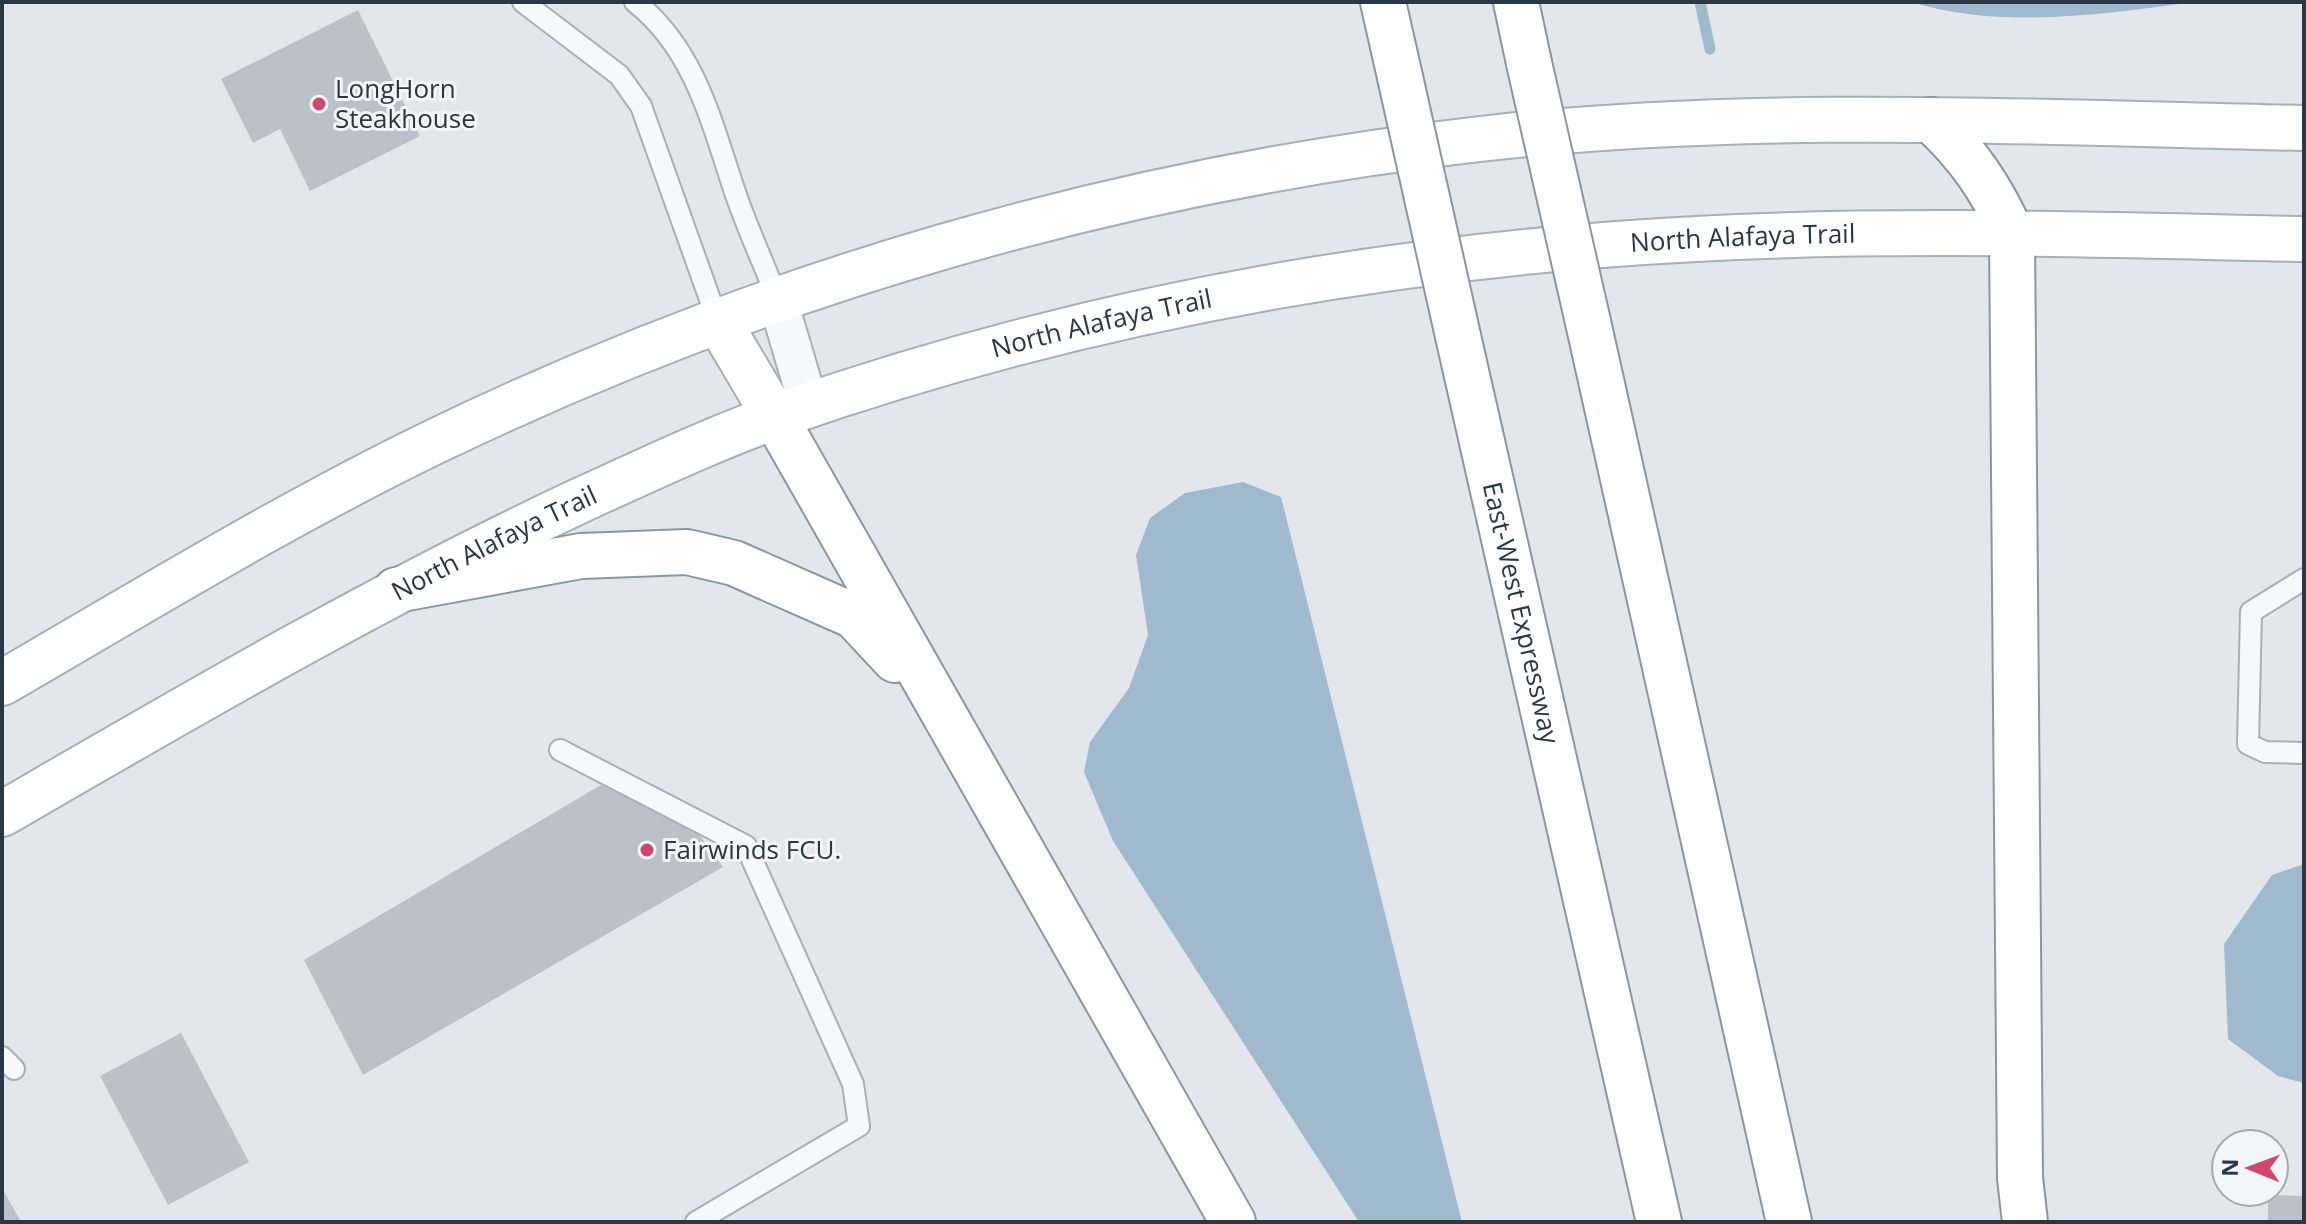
<svg xmlns="http://www.w3.org/2000/svg" width="2306" height="1224" font-family="'Open Sans',sans-serif">
  <style>
    .water { fill: #9ebacc }
    .lines { fill: none; stroke-linecap: round; stroke-linejoin: round }
    .stream { stroke: #9ebacc; stroke-width: 11 }
    .building { fill: #bac1c9 }
    .lane-casing { stroke: #a8afb6; stroke-width: 24 }
    .street-casing { stroke: #a8afb6; stroke-width: 42 }
    .secondary-casing { stroke: #a8afb6; stroke-width: 48 }
    .highway-casing { stroke: #8a97a3; stroke-width: 48 }
    .lane { stroke: #f6f8f9; stroke-width: 20 }
    .street { stroke: #f6f8f9; stroke-width: 38 }
    .secondary { stroke: #fff; stroke-width: 44 }
    .highway { stroke: #fff; stroke-width: 44 }
    .highway-bridge-casing { stroke: #8a97a3; stroke-width: 48; stroke-linecap: butt }
    .highway-bridge { stroke: #fff; stroke-width: 44 }
    .poi-dot { fill: #d2466d; stroke: #f3f6f9; stroke-width: 3 }
    .labels { text-anchor: middle; stroke-width: 6; stroke-linejoin: round; paint-order: stroke }
    .poi-label { font-size: 26px; fill: #2a3744; stroke: #f3f6f9; text-anchor: start }
    .street-label { font-size: 26px; fill: #2a3744; stroke: #f3f6f9 }
  </style>
  <rect width="100%" height="100%" fill="#e3e7eb"/>
  <!-- water -->
  <path class="water" d="M1911 2H2195C2102 14 2003 30 1911 2Z
    M1243 482 1281 497 1462 1222H1359L1113 841 1084 772 1090 742 1129 688 1148 635 1136 555 1150 518 1185 493Z
    M2304 864V1083L2278 1076 2228 1039 2224 944 2272 875Z"/>
  <g class="lines">
    <!-- stream -->
    <path class="stream" d="M1700 2 1710 49"/>
  </g>
  <!-- building -->
  <path class="building" d="M358 10 420 136 310 191 280 129 253 143 221 79Z
    M601 785 698 833 723 867 363 1075 304 960Z
    M181 1033 249 1162 168 1205 100 1076Z
    M2 1188 21 1222H2Z
    M2268 1195 2304 1196V1222H2268Z"/>
  <g class="lines">
    <defs>
      <path id="lane" d="M523 2 619 75 641 106 717 319
        M635 2C696 50 712 125 736 195 748 230 764 264 777 298
        M2304 579 2251 612 2248 744 2265 752 2304 753
        M560 750 746 846 853 1084 859 1126 696 1222
        M2 1057 14 1069"/>
      <path id="street" d="M777 298 809 406"/>
      <g id="secondary">
        <path d="M717 319 775 417"/>
        <path d="M2 683C145 600 287 513 436 441 764 283 1118 180 1480 139 1753 108 2030 122 2304 128"/>
        <path id="s1" d="M2 814C192 704 380 594 579 501 645 471 712 439 780 415 1075 312 1384 255 1696 239 1898 228 2102 235 2304 239"/>
      </g>
      <g id="highway">
        <path d="M1383 2 1400 77"/>
        <path d="M1516 2 1529 63"/>
        <path d="M1931 120C1968 154 1992 189 2012 235L2020 1178 2025 1222"/>
        <path d="M1588 322 1789 1222"/>
        <path id="s2" d="M1458 336 1659 1222"/>
        <path d="M775 417 1233 1222"/>
        <path d="M396 590 581 556 687 552 734 563 854 616 895 660"/>
      </g>
    </defs>
    <!-- lane casing -->
    <use href="#lane" class="lane-casing"/>
    <!-- street casing -->
    <use href="#street" class="street-casing"/>
    <!-- secondary casing -->
    <use href="#secondary" class="secondary-casing"/>
    <!-- highway casing -->
    <use href="#highway" class="highway-casing"/>
    <!-- lane -->
    <use href="#lane" class="lane"/>
    <!-- street -->
    <use href="#street" class="street"/>
    <!-- secondary -->
    <use href="#secondary" class="secondary"/>
    <!-- highway -->
    <use href="#highway" class="highway"/>
    <defs>
      <path id="highway-bridge" d="M1529 63 1588 322
        M1400 77 1458 336"/>
    </defs>
    <!-- highway-bridge casing -->
    <use href="#highway-bridge" class="highway-bridge-casing"/>
    <!-- highway-bridge -->
    <use href="#highway-bridge" class="highway-bridge"/>
  </g>
  <!-- markers -->
  <g class="poi-dot">
    <circle cx="319" cy="104" r="8"/>
    <circle cx="647" cy="850" r="8"/>
  </g>
  <g class="labels">
    <!-- poi labels -->
    <g class="poi-label">
      <text x="335" y="98">LongHorn<tspan x="335" dy="30">Steakhouse</tspan></text>
      <text x="663" y="859">Fairwinds FCU.</text>
    </g>
    <!-- street labels -->
    <g class="street-label">
      <text dy="9" stroke="none"><textPath href="#s1" startOffset="1858">North Alafaya Trail</textPath></text>
      <text dy="9" stroke="none"><textPath href="#s1" startOffset="1210">North Alafaya Trail</textPath></text>
      <text dy="9" stroke="none"><textPath href="#s1" startOffset="562">North Alafaya Trail</textPath></text>
      <text dy="9" stroke="none"><textPath href="#s2" startOffset="284">East-West Expressway</textPath></text>
    </g>
  </g>
  <!-- border -->
  <rect width="2306" height="1224" fill="none" stroke="#2a3744" stroke-width="8"/>
  <!-- north arrow -->
  <g transform="translate(2250 1168) rotate(271)"><circle r="38" fill="#f3f6f9" stroke="#a3aab1" stroke-width="2"/>
  <path d="M0-6L14 30L0 20L-14 30Z" fill="#d2466d"/>
  <text y="-12" font-size="22" font-weight="bold" text-anchor="middle" fill="#2a3744">N</text>
  </g>
</svg>
